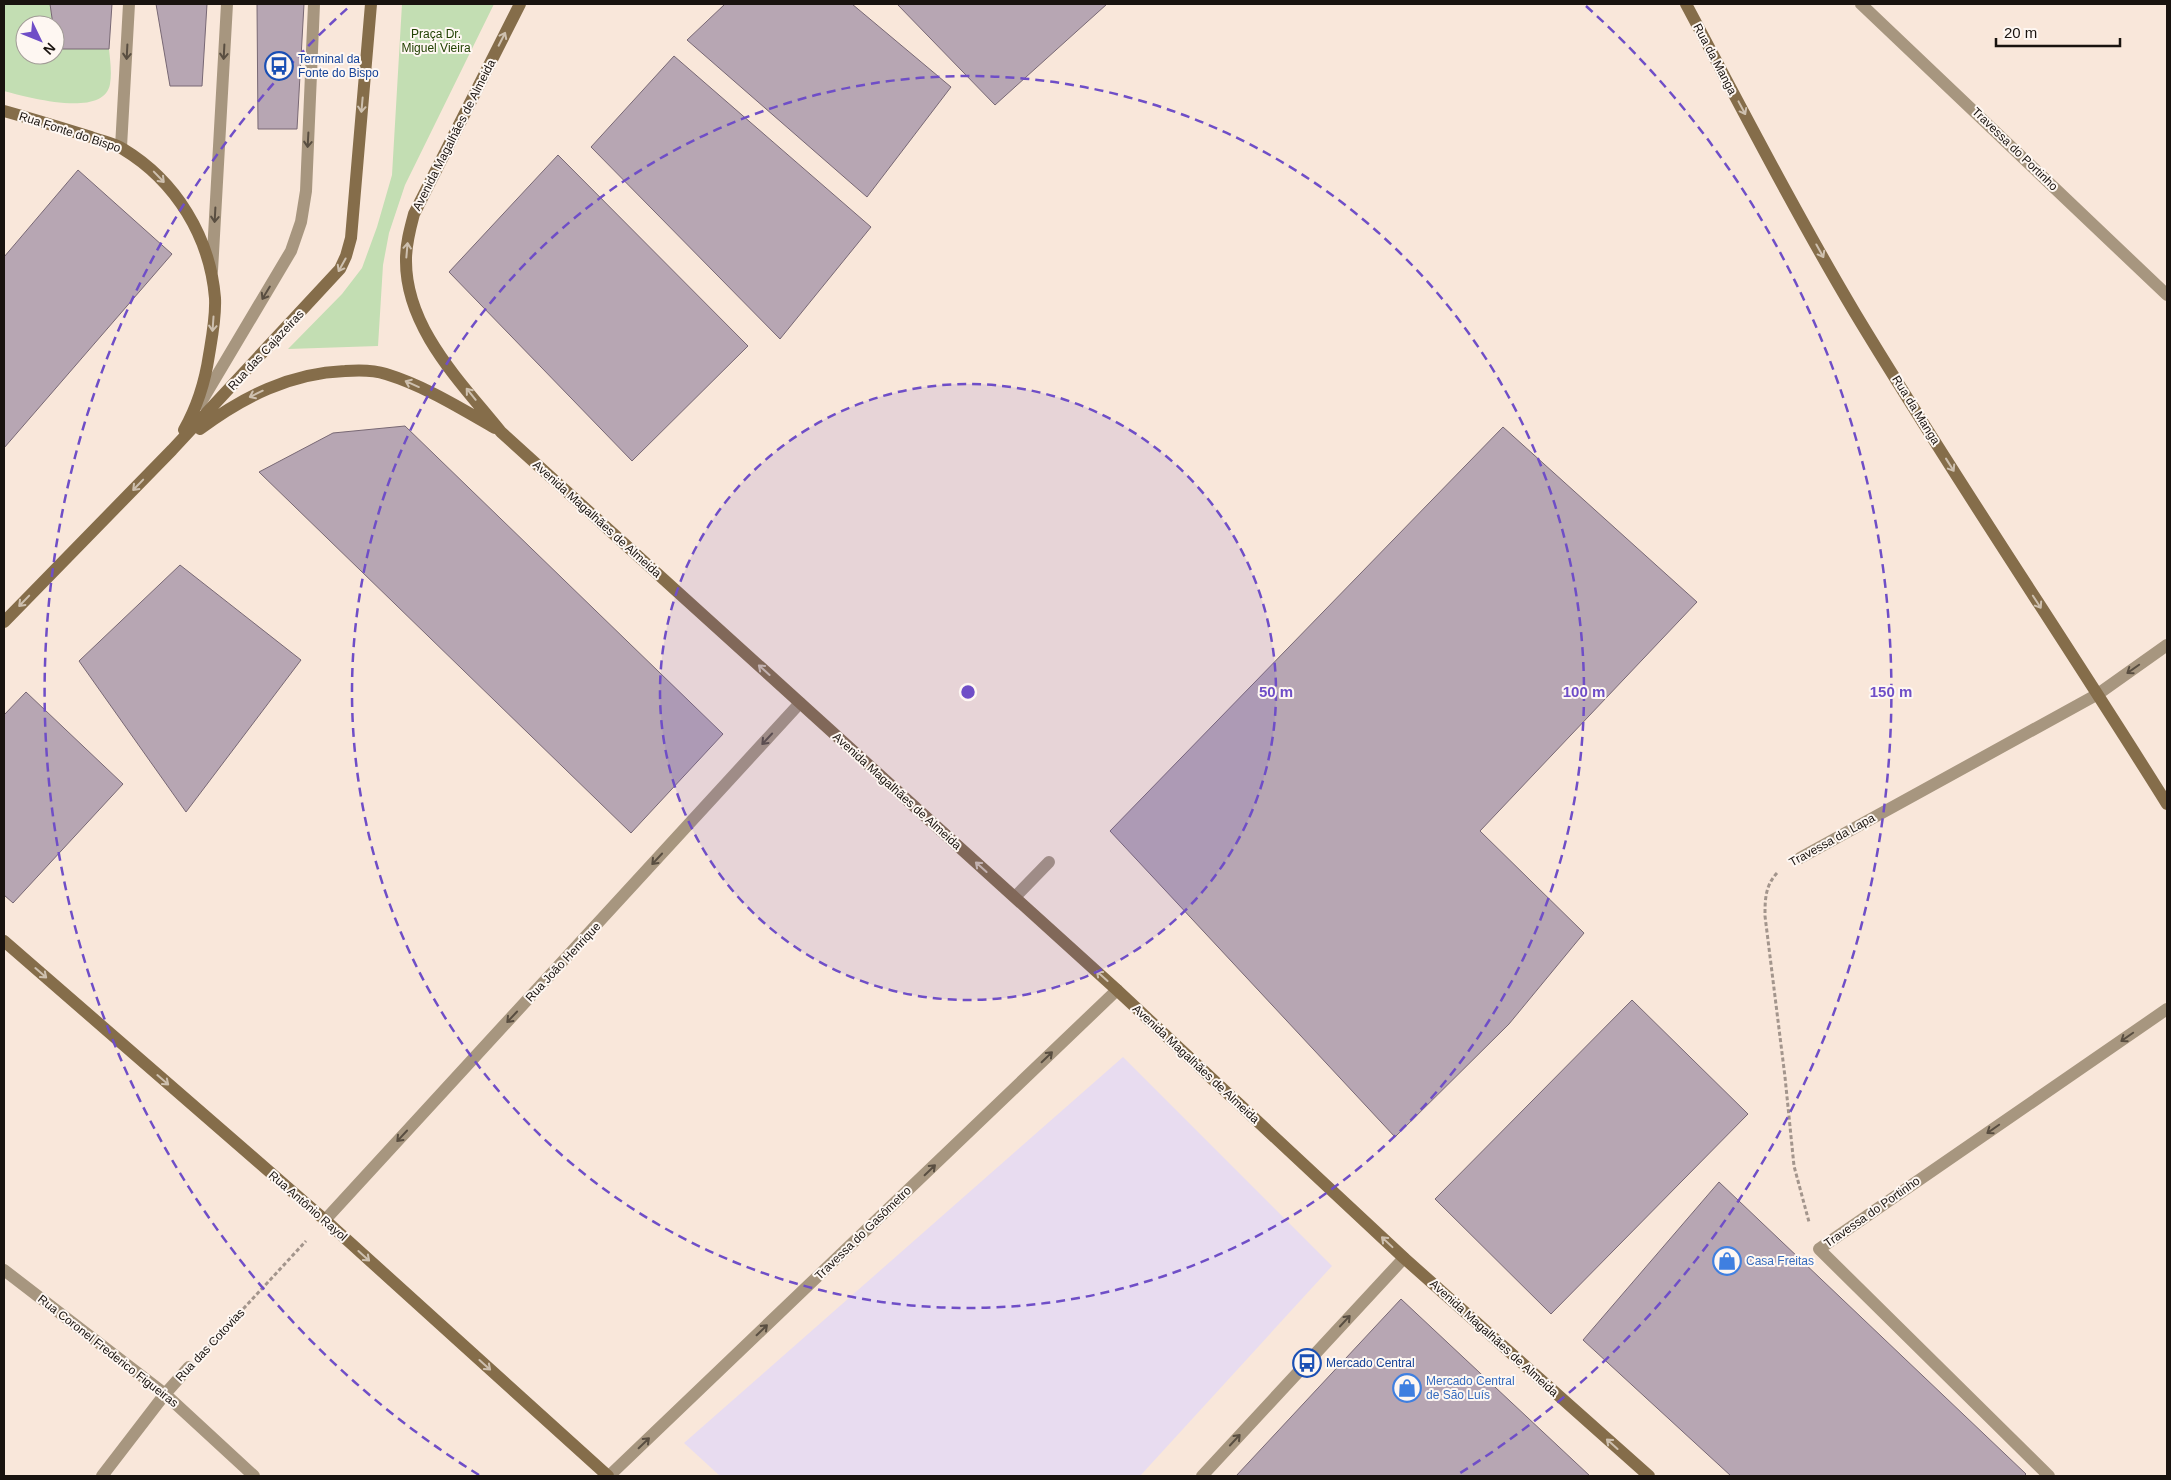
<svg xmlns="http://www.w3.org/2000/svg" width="2171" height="1480" font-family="Helvetica,sans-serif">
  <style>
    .commercial { fill: #e8dcf0 }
    .green { fill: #c3deb3 }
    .building { fill: #b7a6b3; stroke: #786874 }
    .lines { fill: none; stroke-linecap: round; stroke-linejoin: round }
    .path { stroke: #a3958c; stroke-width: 3; stroke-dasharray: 4 2.5; stroke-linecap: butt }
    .lane { stroke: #a7967f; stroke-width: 12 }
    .street { stroke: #a7967f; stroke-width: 12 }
    .secondary { stroke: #856d4a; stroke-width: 12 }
    .oneway { stroke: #cec0af }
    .oneway2 { stroke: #594e41 }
    .ring { fill: none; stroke: #6f4ec7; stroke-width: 2.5; stroke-dasharray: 9 6 }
    .labels { text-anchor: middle; stroke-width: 4; stroke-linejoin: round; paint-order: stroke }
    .park-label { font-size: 12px; fill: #234204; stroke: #fef7f2 }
    .transit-label { font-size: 12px; fill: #164399; stroke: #fef7f2; text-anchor: start }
    .street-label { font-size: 12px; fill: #19130f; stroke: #fef7f2 }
    .shop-label { font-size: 12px; fill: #366cbe; stroke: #fef7f2; text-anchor: start }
    .centre { fill: #6f4ec7; stroke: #fef7f2; stroke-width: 2.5 }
    .ring-label { font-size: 15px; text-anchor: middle; font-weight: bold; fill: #6f4ec7; stroke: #fef7f2; stroke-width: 4; stroke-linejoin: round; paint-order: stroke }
  </style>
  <rect width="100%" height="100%" fill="#f9e7da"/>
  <!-- commercial -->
  <path class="commercial" d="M1123 1057 1332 1266 1140 1476H720L684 1443Z"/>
  <!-- green -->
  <path class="green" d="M4 4H50L53 25H25V55H55V46L56 49H109C110 59 112 73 110 84 104 119 27 97 4 91Z
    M402 4H494L405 185 389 233 383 265 378 346 288 349 342 294 362 268 377 227 392 175Z"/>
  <!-- building -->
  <path class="building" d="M50 4H112L109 49H55V25H53Z
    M156 4H207L202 86H170Z
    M257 4H304L297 129H258Z
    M725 4H852L951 87 867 197 687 40Z
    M897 4H1107L995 105Z
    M674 56 871 227 780 339 591 147Z
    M558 155 748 346 632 461 449 272Z
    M78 170 172 254 4 448V257Z
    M405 426 723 734 631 833 259 472 333 433Z
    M1503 427 1697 602 1480 831 1584 933 1509 1024 1395 1137 1110 831Z
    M180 565 301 660 186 812 79 661Z
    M26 692 123 784 13 903 4 895V715Z
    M1632 1000 1748 1114 1551 1314 1435 1199Z
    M1719 1182 2026 1474 2024 1476H1731L1583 1340Z
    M1401 1299 1590 1476H1236Z"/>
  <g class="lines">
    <!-- path -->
    <path class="path" d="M1777 873C1765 886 1765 900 1765 916L1785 1077 1794 1166 1809 1222
      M208 1347 306 1241"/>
    <!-- lane -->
    <path class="lane" d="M121 147 129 4
      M212 271 227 4
      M200 404 291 251 301 222 306 191 314 4
      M1015 897 1049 862"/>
    <!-- street -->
    <path class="street" d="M1861 4 2167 295
      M1800 858 2098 694 2167 645
      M325 1220 800 703
      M4 1270 165 1394 254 1476
      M102 1476 165 1394 189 1367
      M609 1476 1117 990
      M1202 1476 1404 1258
      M2049 1476 1819 1249 2167 1009"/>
    <!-- secondary -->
    <path class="secondary" d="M520 4 414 214C410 229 406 243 406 259 405 328 461 382 501 432L1117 990 1404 1258 1649 1476
      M1686 4C1741 107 1795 212 1855 313 1955 479 2064 639 2167 804
      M4 111C33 119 62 128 91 137 101 141 114 143 123 149 176 181 210 237 215 298 216 317 212 337 209 355 205 382 197 407 184 430
      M200 429C243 397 290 373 345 371 358 370 374 370 386 374 425 386 460 408 495 428
      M4 622 172 450 340 269 346 256 351 238 371 4
      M4 941 325 1220 608 1476"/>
  </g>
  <!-- one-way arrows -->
  <defs><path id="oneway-shaft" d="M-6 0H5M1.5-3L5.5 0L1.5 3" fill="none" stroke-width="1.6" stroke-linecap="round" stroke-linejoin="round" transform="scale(1.25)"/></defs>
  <g class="oneway">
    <use href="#oneway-shaft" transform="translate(502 39) rotate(-63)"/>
    <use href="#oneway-shaft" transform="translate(362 105) rotate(95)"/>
    <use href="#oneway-shaft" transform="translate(1742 108) rotate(62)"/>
    <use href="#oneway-shaft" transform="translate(159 177) rotate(46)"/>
    <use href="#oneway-shaft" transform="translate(407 250) rotate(-85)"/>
    <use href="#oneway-shaft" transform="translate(1820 251) rotate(61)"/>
    <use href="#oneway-shaft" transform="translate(342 265) rotate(119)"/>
    <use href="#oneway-shaft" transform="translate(213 324) rotate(94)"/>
    <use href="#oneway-shaft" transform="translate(412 384) rotate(-156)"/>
    <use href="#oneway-shaft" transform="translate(256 394) rotate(154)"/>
    <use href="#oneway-shaft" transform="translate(471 394) rotate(-129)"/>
    <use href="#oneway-shaft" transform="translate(1950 465) rotate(58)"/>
    <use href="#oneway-shaft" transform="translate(138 485) rotate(134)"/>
    <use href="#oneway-shaft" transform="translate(24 601) rotate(134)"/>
    <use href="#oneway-shaft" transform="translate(2037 602) rotate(57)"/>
    <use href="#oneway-shaft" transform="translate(764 670) rotate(-138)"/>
    <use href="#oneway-shaft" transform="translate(981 867) rotate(-138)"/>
    <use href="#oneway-shaft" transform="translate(41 973) rotate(41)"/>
    <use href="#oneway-shaft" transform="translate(1102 976) rotate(-138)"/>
    <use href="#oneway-shaft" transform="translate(163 1080) rotate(41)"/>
    <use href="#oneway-shaft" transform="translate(1387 1242) rotate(-137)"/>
    <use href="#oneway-shaft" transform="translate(364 1256) rotate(42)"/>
    <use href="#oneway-shaft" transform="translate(485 1365) rotate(42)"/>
    <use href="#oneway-shaft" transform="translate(1612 1444) rotate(-138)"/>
  </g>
  <g class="oneway2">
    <use href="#oneway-shaft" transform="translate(127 52) rotate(93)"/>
    <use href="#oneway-shaft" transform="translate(224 52) rotate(93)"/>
    <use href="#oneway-shaft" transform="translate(308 140) rotate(93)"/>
    <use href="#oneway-shaft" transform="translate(215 215) rotate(93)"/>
    <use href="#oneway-shaft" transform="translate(266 293) rotate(121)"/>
    <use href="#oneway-shaft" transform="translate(2133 669) rotate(145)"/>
    <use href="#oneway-shaft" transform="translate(767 739) rotate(133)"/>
    <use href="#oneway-shaft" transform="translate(657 859) rotate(133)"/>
    <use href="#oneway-shaft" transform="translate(512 1017) rotate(133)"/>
    <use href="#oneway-shaft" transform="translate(2127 1037) rotate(145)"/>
    <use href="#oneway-shaft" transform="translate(1047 1057) rotate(-44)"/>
    <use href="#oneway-shaft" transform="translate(1993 1129) rotate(145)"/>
    <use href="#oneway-shaft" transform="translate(402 1136) rotate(133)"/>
    <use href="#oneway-shaft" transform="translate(930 1170) rotate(-44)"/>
    <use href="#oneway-shaft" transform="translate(1345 1321) rotate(-47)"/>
    <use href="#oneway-shaft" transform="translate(762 1330) rotate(-44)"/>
    <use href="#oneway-shaft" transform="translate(1235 1440) rotate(-47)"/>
    <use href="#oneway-shaft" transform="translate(644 1443) rotate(-44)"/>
  </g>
  <!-- distance rings -->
  <circle cx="968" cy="692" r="308" fill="#6f4ec7" fill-opacity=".12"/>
  <g class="ring">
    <circle cx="968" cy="692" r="308"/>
    <circle cx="968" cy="692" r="616"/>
    <path d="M479 1475A923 923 0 0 1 350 6M1586 6A923 923 0 0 1 1457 1475"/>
  </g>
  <!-- icons -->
  <defs>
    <symbol id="bus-ring" viewBox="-11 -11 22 22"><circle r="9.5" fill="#fef7f2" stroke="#1a4fb4" stroke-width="1.5"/><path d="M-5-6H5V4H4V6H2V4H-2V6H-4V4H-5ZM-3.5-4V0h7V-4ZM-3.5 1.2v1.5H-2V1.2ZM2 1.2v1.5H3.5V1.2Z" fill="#1a4fb4"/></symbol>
    <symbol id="shop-ring" viewBox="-11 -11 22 22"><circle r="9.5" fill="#fef7f2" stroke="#3f7fe0" stroke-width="1.5"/><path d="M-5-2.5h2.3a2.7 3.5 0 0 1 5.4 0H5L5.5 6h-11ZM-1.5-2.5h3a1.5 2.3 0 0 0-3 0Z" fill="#3f7fe0"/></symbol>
  </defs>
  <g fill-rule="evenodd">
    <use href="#bus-ring" x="263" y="50" width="32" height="32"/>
    <use href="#shop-ring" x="1711" y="1245" width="32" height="32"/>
    <use href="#bus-ring" x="1291" y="1347" width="32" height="32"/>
    <use href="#shop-ring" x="1391" y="1372" width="32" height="32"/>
  </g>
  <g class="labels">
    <!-- park labels -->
    <g class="park-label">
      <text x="436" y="38">Praça Dr.<tspan x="436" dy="14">Miguel Vieira</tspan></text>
    </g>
    <!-- transit labels -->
    <g class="transit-label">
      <text x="298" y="63">Terminal da<tspan x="298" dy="14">Fonte do Bispo</tspan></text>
      <text x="1326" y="1367">Mercado Central</text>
    </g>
    <!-- street labels -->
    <g class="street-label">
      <text transform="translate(1715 59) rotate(62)" y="4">Rua da Manga</text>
      <text transform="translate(70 132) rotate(18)" y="4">Rua Fonte do Bispo</text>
      <text transform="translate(454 135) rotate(-63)" y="4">Avenida Magalhães de Almeida</text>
      <text transform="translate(2015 149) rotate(44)" y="4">Travessa do Portinho</text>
      <text transform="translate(266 350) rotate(-47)" y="4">Rua das Cajazeiras</text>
      <text transform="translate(1916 410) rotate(58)" y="4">Rua da Manga</text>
      <text transform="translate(597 519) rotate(42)" y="4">Avenida Magalhães de Almeida</text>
      <text transform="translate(897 791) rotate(42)" y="4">Avenida Magalhães de Almeida</text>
      <text transform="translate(1832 840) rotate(-29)" y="4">Travessa da Lapa</text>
      <text transform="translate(563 962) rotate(-47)" y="4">Rua João Henrique</text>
      <text transform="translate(1196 1064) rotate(43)" y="4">Avenida Magalhães de Almeida</text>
      <text transform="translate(308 1206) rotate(41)" y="4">Rua Antônio Rayol</text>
      <text transform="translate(1872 1212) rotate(-35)" y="4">Travessa do Portinho</text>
      <text transform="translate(863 1233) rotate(-44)" y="4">Travessa do Gasômetro</text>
      <text transform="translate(1494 1338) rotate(42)" y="4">Avenida Magalhães de Almeida</text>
      <text transform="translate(210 1345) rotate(-47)" y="4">Rua das Cotovias</text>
      <text transform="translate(108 1351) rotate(38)" y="4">Rua Coronel Frederico Figueiras</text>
    </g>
    <!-- shop labels -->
    <g class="shop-label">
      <text x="1746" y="1265">Casa Freitas</text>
      <text x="1426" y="1385">Mercado Central<tspan x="1426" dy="14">de São Luís</tspan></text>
    </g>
  </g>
  <circle cx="968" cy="692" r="8" class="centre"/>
  <g class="ring-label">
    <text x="1276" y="697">50 m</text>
    <text x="1584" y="697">100 m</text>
    <text x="1891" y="697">150 m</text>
  </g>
  <!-- border -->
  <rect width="2171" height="1480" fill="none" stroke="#19130f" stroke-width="10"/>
  <!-- north arrow -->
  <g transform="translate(40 40) rotate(133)"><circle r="24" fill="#fef7f2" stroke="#a29c97"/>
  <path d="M0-4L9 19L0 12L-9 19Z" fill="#6f4ec7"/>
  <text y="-8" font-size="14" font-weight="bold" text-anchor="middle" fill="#19130f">N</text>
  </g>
  <!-- scale -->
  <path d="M1996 38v8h124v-8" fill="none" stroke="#19130f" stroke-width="2.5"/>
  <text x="2004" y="38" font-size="15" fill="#19130f" stroke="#fef7f2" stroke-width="4" paint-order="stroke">20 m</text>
</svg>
